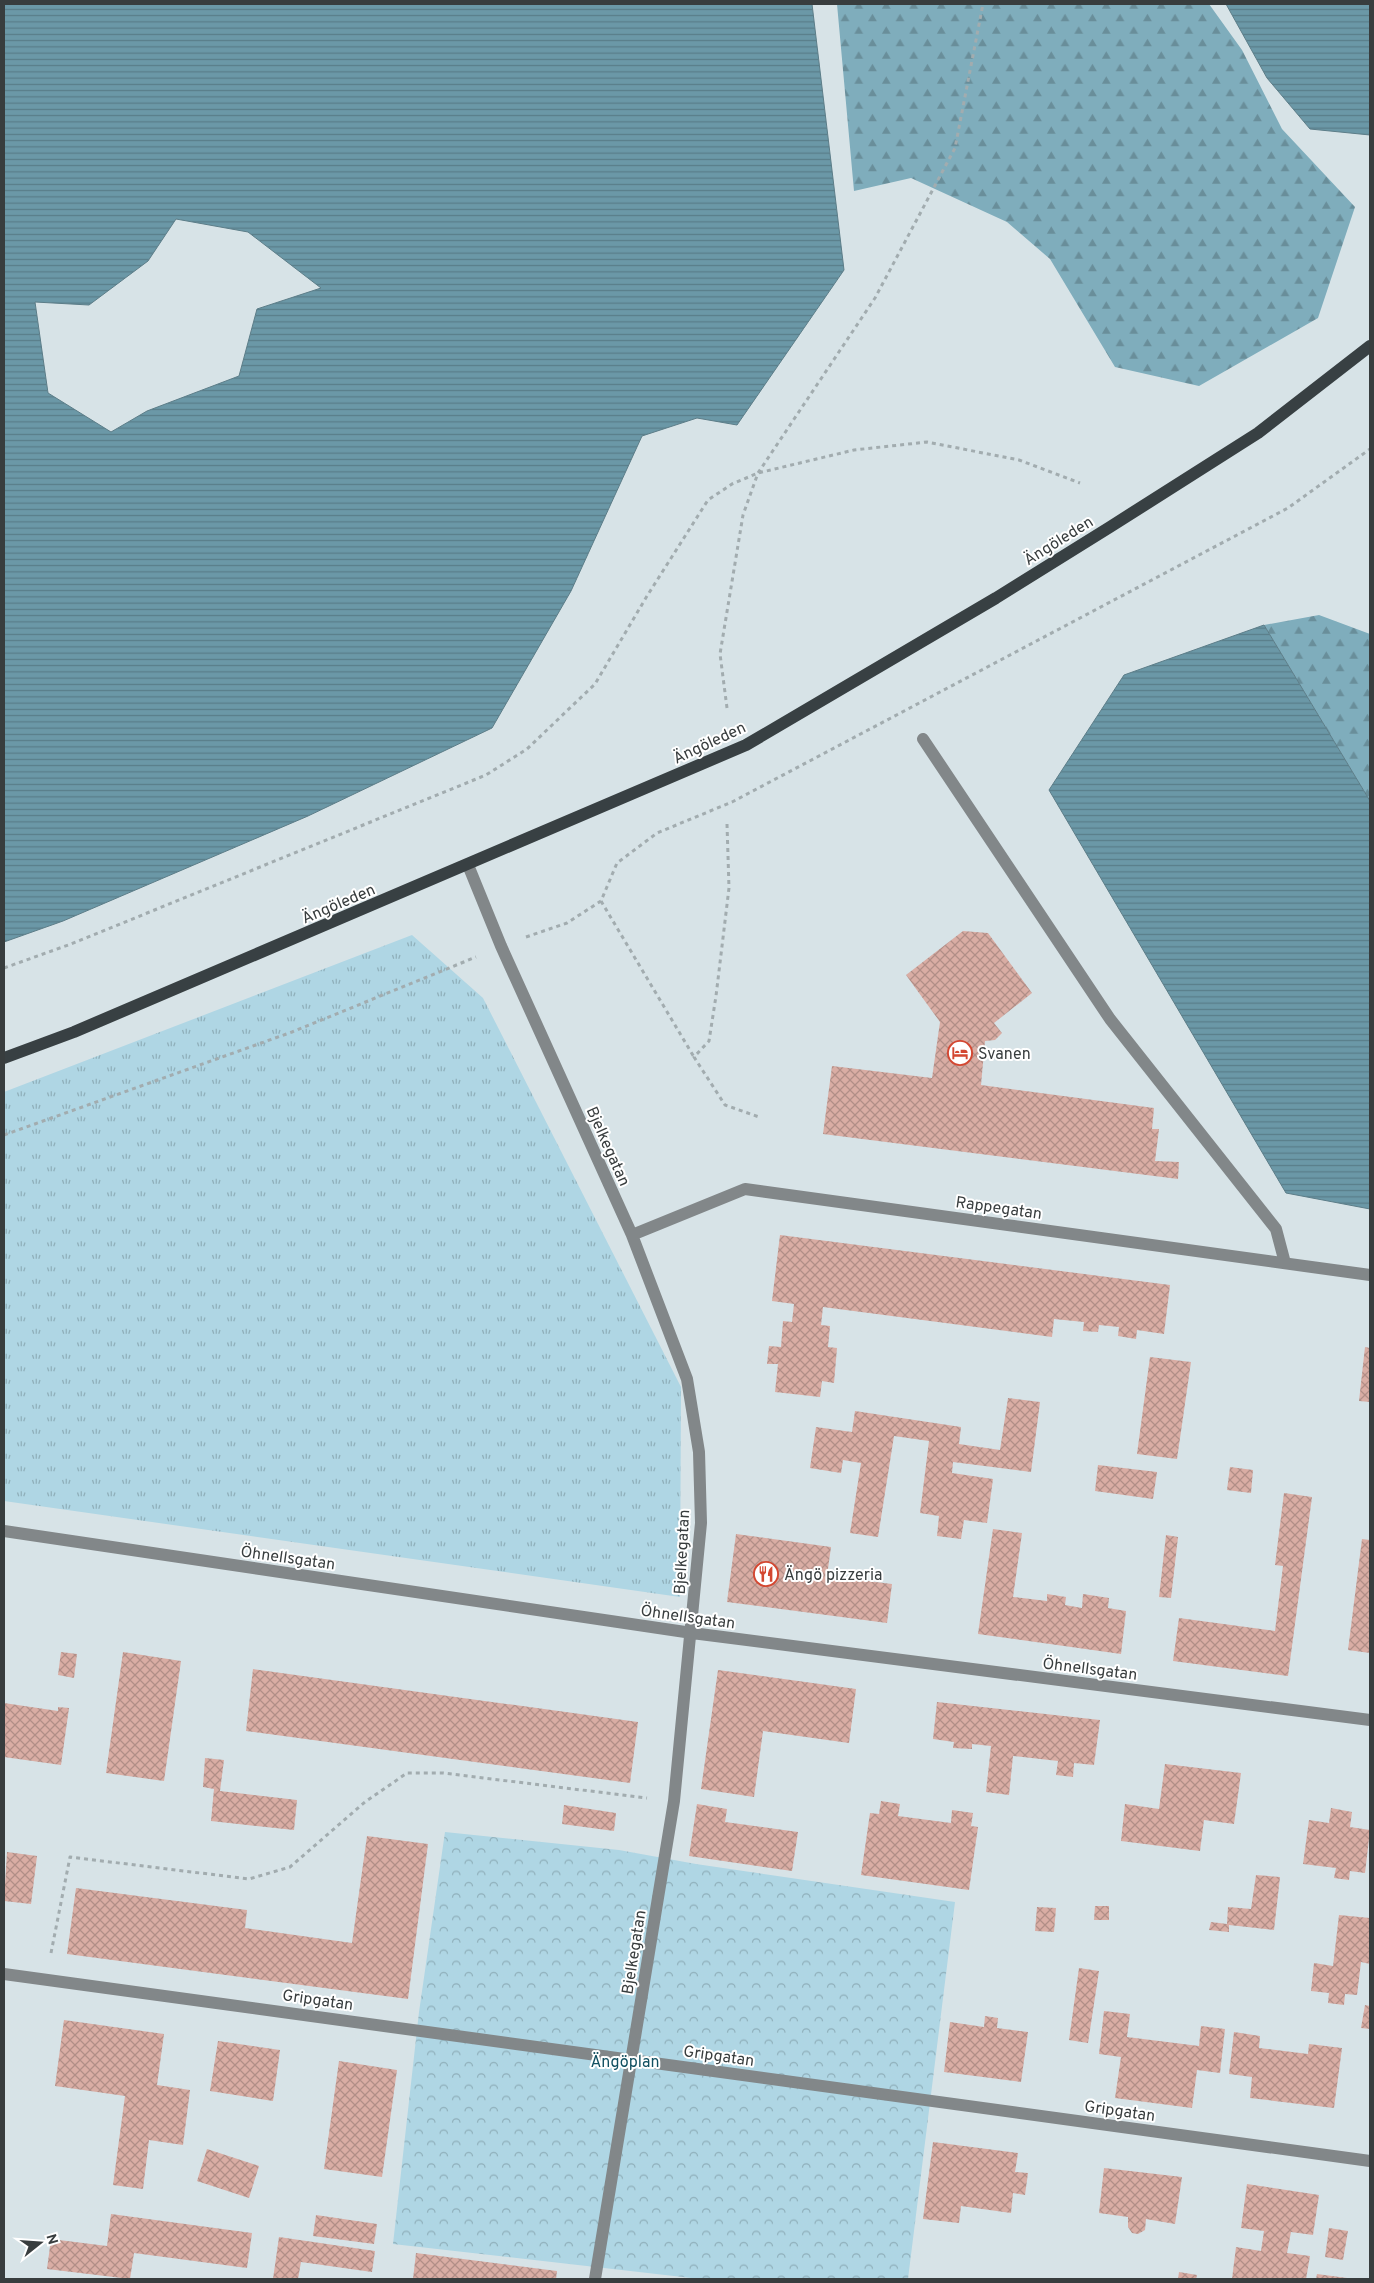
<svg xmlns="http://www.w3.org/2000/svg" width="1374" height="2283" font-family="Overpass,sans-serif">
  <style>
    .grass { fill: url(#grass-tufts) }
    .forest { fill: url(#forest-firs) }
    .park { fill: url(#park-crowns) }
    .water { fill: url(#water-rules); stroke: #5c7d88; fill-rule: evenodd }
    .building { fill: url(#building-cross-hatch) }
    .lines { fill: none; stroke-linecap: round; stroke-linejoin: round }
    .path { stroke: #a2acaf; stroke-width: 3; stroke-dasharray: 4 4; stroke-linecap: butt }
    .minor { stroke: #828789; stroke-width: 12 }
    .major { stroke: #384043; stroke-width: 12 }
    .labels { text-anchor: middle; stroke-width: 4; stroke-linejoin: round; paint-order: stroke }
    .street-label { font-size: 16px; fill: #383d3e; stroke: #fff }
    .poi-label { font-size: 16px; fill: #383d3e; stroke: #fff; text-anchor: start }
    .park-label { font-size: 16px; fill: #115061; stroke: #fff }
  </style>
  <defs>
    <pattern id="grass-tufts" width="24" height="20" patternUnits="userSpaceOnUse" patternTransform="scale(1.25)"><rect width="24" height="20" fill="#afd6e4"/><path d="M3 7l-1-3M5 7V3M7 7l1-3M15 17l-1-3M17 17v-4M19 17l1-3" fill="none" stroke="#8fafba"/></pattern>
    <pattern id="forest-firs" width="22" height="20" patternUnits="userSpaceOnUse" patternTransform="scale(1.25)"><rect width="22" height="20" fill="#7fadbc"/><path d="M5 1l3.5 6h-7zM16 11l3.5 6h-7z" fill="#698e9a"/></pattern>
    <pattern id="park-crowns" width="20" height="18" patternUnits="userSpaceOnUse" patternTransform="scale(1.25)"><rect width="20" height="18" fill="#afd6e4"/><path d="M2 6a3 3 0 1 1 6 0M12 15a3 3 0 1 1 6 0" fill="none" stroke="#8fafba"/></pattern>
    <pattern id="water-rules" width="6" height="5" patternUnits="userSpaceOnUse" patternTransform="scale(1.25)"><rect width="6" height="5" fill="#6b98a7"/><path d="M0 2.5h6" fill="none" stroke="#597d89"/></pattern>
    <pattern id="building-cross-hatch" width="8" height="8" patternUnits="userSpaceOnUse" patternTransform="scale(1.25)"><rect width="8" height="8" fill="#d9ada4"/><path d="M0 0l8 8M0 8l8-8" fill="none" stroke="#b18e87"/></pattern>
  </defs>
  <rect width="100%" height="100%" fill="#d7e3e7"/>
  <!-- grass -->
  <path class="grass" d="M412 935 483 998 681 1387 680 1597 4 1501V1092Z"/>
  <!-- forest -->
  <path class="forest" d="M837 4H1209L1242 50 1282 129 1355 207 1318 318 1199 386 1115 367 1050 259 1007 222 911 178 854 191Z
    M1319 615 1370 634V801L1264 625Z"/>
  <!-- park -->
  <path class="park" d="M445 1832 619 1850 696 1864 955 1902 908 2279H700L393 2244 419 2012Z"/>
  <!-- water -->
  <path class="water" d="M4 4H812L844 270 737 425 697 418 642 436 571 591 492 728 308 816 63 921 4 942ZM176 219 248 232 321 288 257 309 239 376 147 411 111 432 48 393 35 302 89 305 148 261Z
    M1226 4H1370V135L1310 129 1267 78Z
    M1264 625 1370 801V1209L1286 1193 1049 790 1124 675Z"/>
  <!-- building -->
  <path class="building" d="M963 931 988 933 1032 993 994 1023 1002 1033 995 1040 985 1041 981 1085 1154 1108 1152 1129H1159L1155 1161 1179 1162 1178 1179 823 1134 832 1066 932 1078 940 1022 906 975Z
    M780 1235 1170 1285 1164 1334 1137 1330 1136 1339 1118 1336 1119 1327 1099 1325 1098 1332 1083 1331 1084 1322 1054 1319 1052 1337 823 1307 821 1325 830 1326 828 1347 837 1348 834 1383 822 1381 820 1397 775 1392 778 1364H767L769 1346 781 1347 783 1321 792 1322 794 1304 772 1301Z
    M1365 1347 1370 1348V1402L1359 1401Z
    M1150 1357 1191 1362 1177 1459 1137 1454Z
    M1008 1398 1040 1402 1031 1472 953 1462 952 1473 993 1479 987 1523 964 1520 961 1539 937 1536 939 1516 920 1513 929 1441 894 1436 878 1537 850 1533 861 1463 843 1460 841 1473 810 1468 816 1427 852 1432 855 1411 961 1427 959 1444 1000 1450Z
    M1098 1465 1157 1472 1153 1499 1095 1491Z
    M1230 1467 1253 1470 1251 1493 1227 1490Z
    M1284 1493 1312 1497 1288 1676 1173 1661 1179 1618 1275 1631 1283 1566 1275 1565Z
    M993 1529 1022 1533 1013 1597 1047 1601V1594L1066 1597 1065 1605 1082 1608 1083 1594 1109 1598 1108 1608 1126 1611 1121 1654 978 1634Z
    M736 1534 831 1547 827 1576 892 1584 887 1623 727 1602Z
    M1166 1535 1178 1537 1171 1598 1159 1597Z
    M1362 1539 1370 1540V1653L1348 1650Z
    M61 1652 77 1654 74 1678 58 1675Z
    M123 1652 181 1661 164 1781 106 1773Z
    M253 1669 638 1722 630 1783 246 1731Z
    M718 1670 856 1689 849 1743 763 1731 754 1797 701 1789Z
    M937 1702 1100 1720 1094 1765 1074 1763 1073 1777 1056 1775 1058 1761 1013 1756 1009 1795 986 1792 991 1746 972 1744V1749L953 1748 954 1742 933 1739Z
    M4 1703 58 1711V1707L69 1708 61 1765 4 1757Z
    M205 1758 224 1760 220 1791 297 1800 294 1830 211 1821 214 1789 203 1787Z
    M1165 1764 1241 1773 1234 1824 1204 1820 1200 1851 1121 1841 1125 1804 1159 1809Z
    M881 1801 900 1804 898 1816 951 1823 952 1810 973 1813 971 1826 978 1827 969 1890 861 1875 870 1813 879 1814Z
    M697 1804 727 1809 725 1822 798 1832 792 1871 689 1856Z
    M564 1805 616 1813 614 1831 562 1824Z
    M1331 1808 1352 1812 1350 1827 1370 1830 1365 1873 1350 1871 1349 1880 1334 1878 1336 1868 1303 1864 1309 1820 1329 1823Z
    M367 1836 428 1844 408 1999 67 1954 76 1888 247 1910 245 1928 352 1943Z
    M7 1852 37 1856 31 1904 4 1901Z
    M1256 1875 1280 1877 1274 1930 1229 1925V1932L1209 1930 1211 1922 1227 1924 1228 1907 1251 1909Z
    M1095 1906H1109V1920H1094Z
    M1037 1907 1056 1908 1054 1932 1035 1931Z
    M1339 1915 1370 1918V1964L1361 1962 1357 1995 1345 1994 1344 2005 1328 2003 1329 1993 1311 1991 1314 1963 1333 1966Z
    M1079 1968 1099 1971 1088 2043 1069 2040Z
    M1365 2005 1370 2006V2029L1361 2028Z
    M1104 2011 1130 2014 1127 2037 1199 2046 1201 2026 1225 2029 1220 2073 1197 2070 1192 2108 1115 2098 1121 2057 1099 2054Z
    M985 2016 998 2018 997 2028 1028 2032 1021 2082 944 2072 950 2022 984 2027Z
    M64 2020 164 2034 157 2085 190 2090 183 2145 149 2140 143 2189 113 2185 125 2096 55 2086Z
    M1234 2032 1260 2036 1259 2048 1308 2054 1309 2044 1342 2048 1334 2108 1250 2098 1252 2077 1229 2074Z
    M218 2041 280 2050 273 2101 210 2091Z
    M339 2061 397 2070 382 2177 324 2169Z
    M933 2142 1018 2153 1015 2172 1028 2173 1025 2195 1013 2193 1011 2213 961 2206 959 2223 923 2219Z
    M207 2149 259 2166 249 2198 197 2181Z
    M1104 2168 1182 2177 1175 2224 1146 2219 1145 2230 1138 2234 1132 2233 1128 2227V2217L1099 2213Z
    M1247 2184 1319 2195 1313 2235 1291 2232 1287 2253 1310 2256 1306 2279H1232L1236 2247 1261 2251 1264 2231 1241 2228Z
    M111 2214 252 2233 247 2268 134 2253 130 2279 47 2269 51 2239 107 2246Z
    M316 2215 377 2224 374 2244 313 2236Z
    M1329 2228 1348 2231 1343 2260 1325 2257Z
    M279 2237 375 2251 372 2272 301 2262 298 2279H273Z
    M416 2253 557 2271 556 2279H413Z
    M1179 2272 1197 2275 1196 2279H1178Z
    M1317 2274 1347 2278 1346 2279H1316Z"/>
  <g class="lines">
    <!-- path -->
    <path class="path" d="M727 708 720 654 743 515 758 473 875 298 955 148 983 4
      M727 824 729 888 716 996 709 1041 694 1057 725 1105 759 1117
      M601 901 694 1057
      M526 937 567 923 601 901 617 863 657 833 732 802 1288 508 1370 449
      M4 968 71 944 486 775 527 749 595 684 647 596 708 500 732 484 758 473 854 450 927 442 1019 460 1080 483
      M4 1135 292 1032 476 957
      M51 1953 70 1857 249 1879 290 1867 365 1802 407 1773H443L647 1798"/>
    <!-- minor -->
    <path class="minor" d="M923 739 1110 1019 1276 1229 1285 1263
      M468 865 501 946 632 1235 687 1379 699 1452 701 1523 674 1801 595 2279
      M632 1235 745 1189 1370 1275
      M4 1531 692 1633 1370 1720
      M4 1974 1370 2161"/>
    <!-- major -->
    <path class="major" d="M4 1058 74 1032 746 745 996 598 1110 527 1258 433 1370 346"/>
  </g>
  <!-- icons -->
  <defs>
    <symbol id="hotel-ring" viewBox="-11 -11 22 22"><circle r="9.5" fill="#fff" stroke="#d34731" stroke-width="1.5"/><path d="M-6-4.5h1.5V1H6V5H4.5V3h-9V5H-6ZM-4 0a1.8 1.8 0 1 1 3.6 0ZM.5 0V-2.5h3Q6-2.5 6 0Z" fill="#d34731"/></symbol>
    <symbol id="restaurant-ring" viewBox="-11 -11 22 22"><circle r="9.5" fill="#fff" stroke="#d34731" stroke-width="1.5"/><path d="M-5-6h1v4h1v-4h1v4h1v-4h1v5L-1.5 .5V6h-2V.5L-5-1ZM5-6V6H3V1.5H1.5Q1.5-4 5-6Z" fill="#d34731"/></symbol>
  </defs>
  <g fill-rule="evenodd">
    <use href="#hotel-ring" x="946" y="1039" width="28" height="28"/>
    <use href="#restaurant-ring" x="752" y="1560" width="28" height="28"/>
  </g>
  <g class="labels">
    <!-- street labels -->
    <g class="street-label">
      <text transform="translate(1058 540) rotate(-32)" y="6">Ängöleden</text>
      <text transform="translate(709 742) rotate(-25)" y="6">Ängöleden</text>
      <text transform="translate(338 903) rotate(-23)" y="6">Ängöleden</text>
      <text transform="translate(609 1146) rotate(66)" y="6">Bjelkegatan</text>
      <text transform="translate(999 1207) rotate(8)" y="6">Rappegatan</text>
      <text transform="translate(681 1552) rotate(-87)" y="6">Bjelkegatan</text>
      <text transform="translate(288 1557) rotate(8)" y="6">Öhnellsgatan</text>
      <text transform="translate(688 1616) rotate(8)" y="6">Öhnellsgatan</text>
      <text transform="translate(1090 1668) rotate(7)" y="6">Öhnellsgatan</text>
      <text transform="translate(633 1952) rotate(-81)" y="6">Bjelkegatan</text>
      <text transform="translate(318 1999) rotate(8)" y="6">Gripgatan</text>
      <text transform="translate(719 2055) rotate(8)" y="6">Gripgatan</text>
      <text transform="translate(1120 2110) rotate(8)" y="6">Gripgatan</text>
    </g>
    <!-- poi labels -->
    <g class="poi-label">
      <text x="978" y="1059">Svanen</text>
      <text x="784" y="1580">Ängö pizzeria</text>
    </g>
    <!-- park labels -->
    <g class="park-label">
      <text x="625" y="2067">Ängöplan</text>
    </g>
  </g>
  <!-- border -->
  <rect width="1374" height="2283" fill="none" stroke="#383d3e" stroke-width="10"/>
  <!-- north arrow -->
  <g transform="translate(40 2243) rotate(73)" stroke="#ffffff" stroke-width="4" paint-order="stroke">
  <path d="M0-4L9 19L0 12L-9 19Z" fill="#383d3e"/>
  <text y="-8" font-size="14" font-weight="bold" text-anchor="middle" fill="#383d3e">N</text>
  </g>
</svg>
